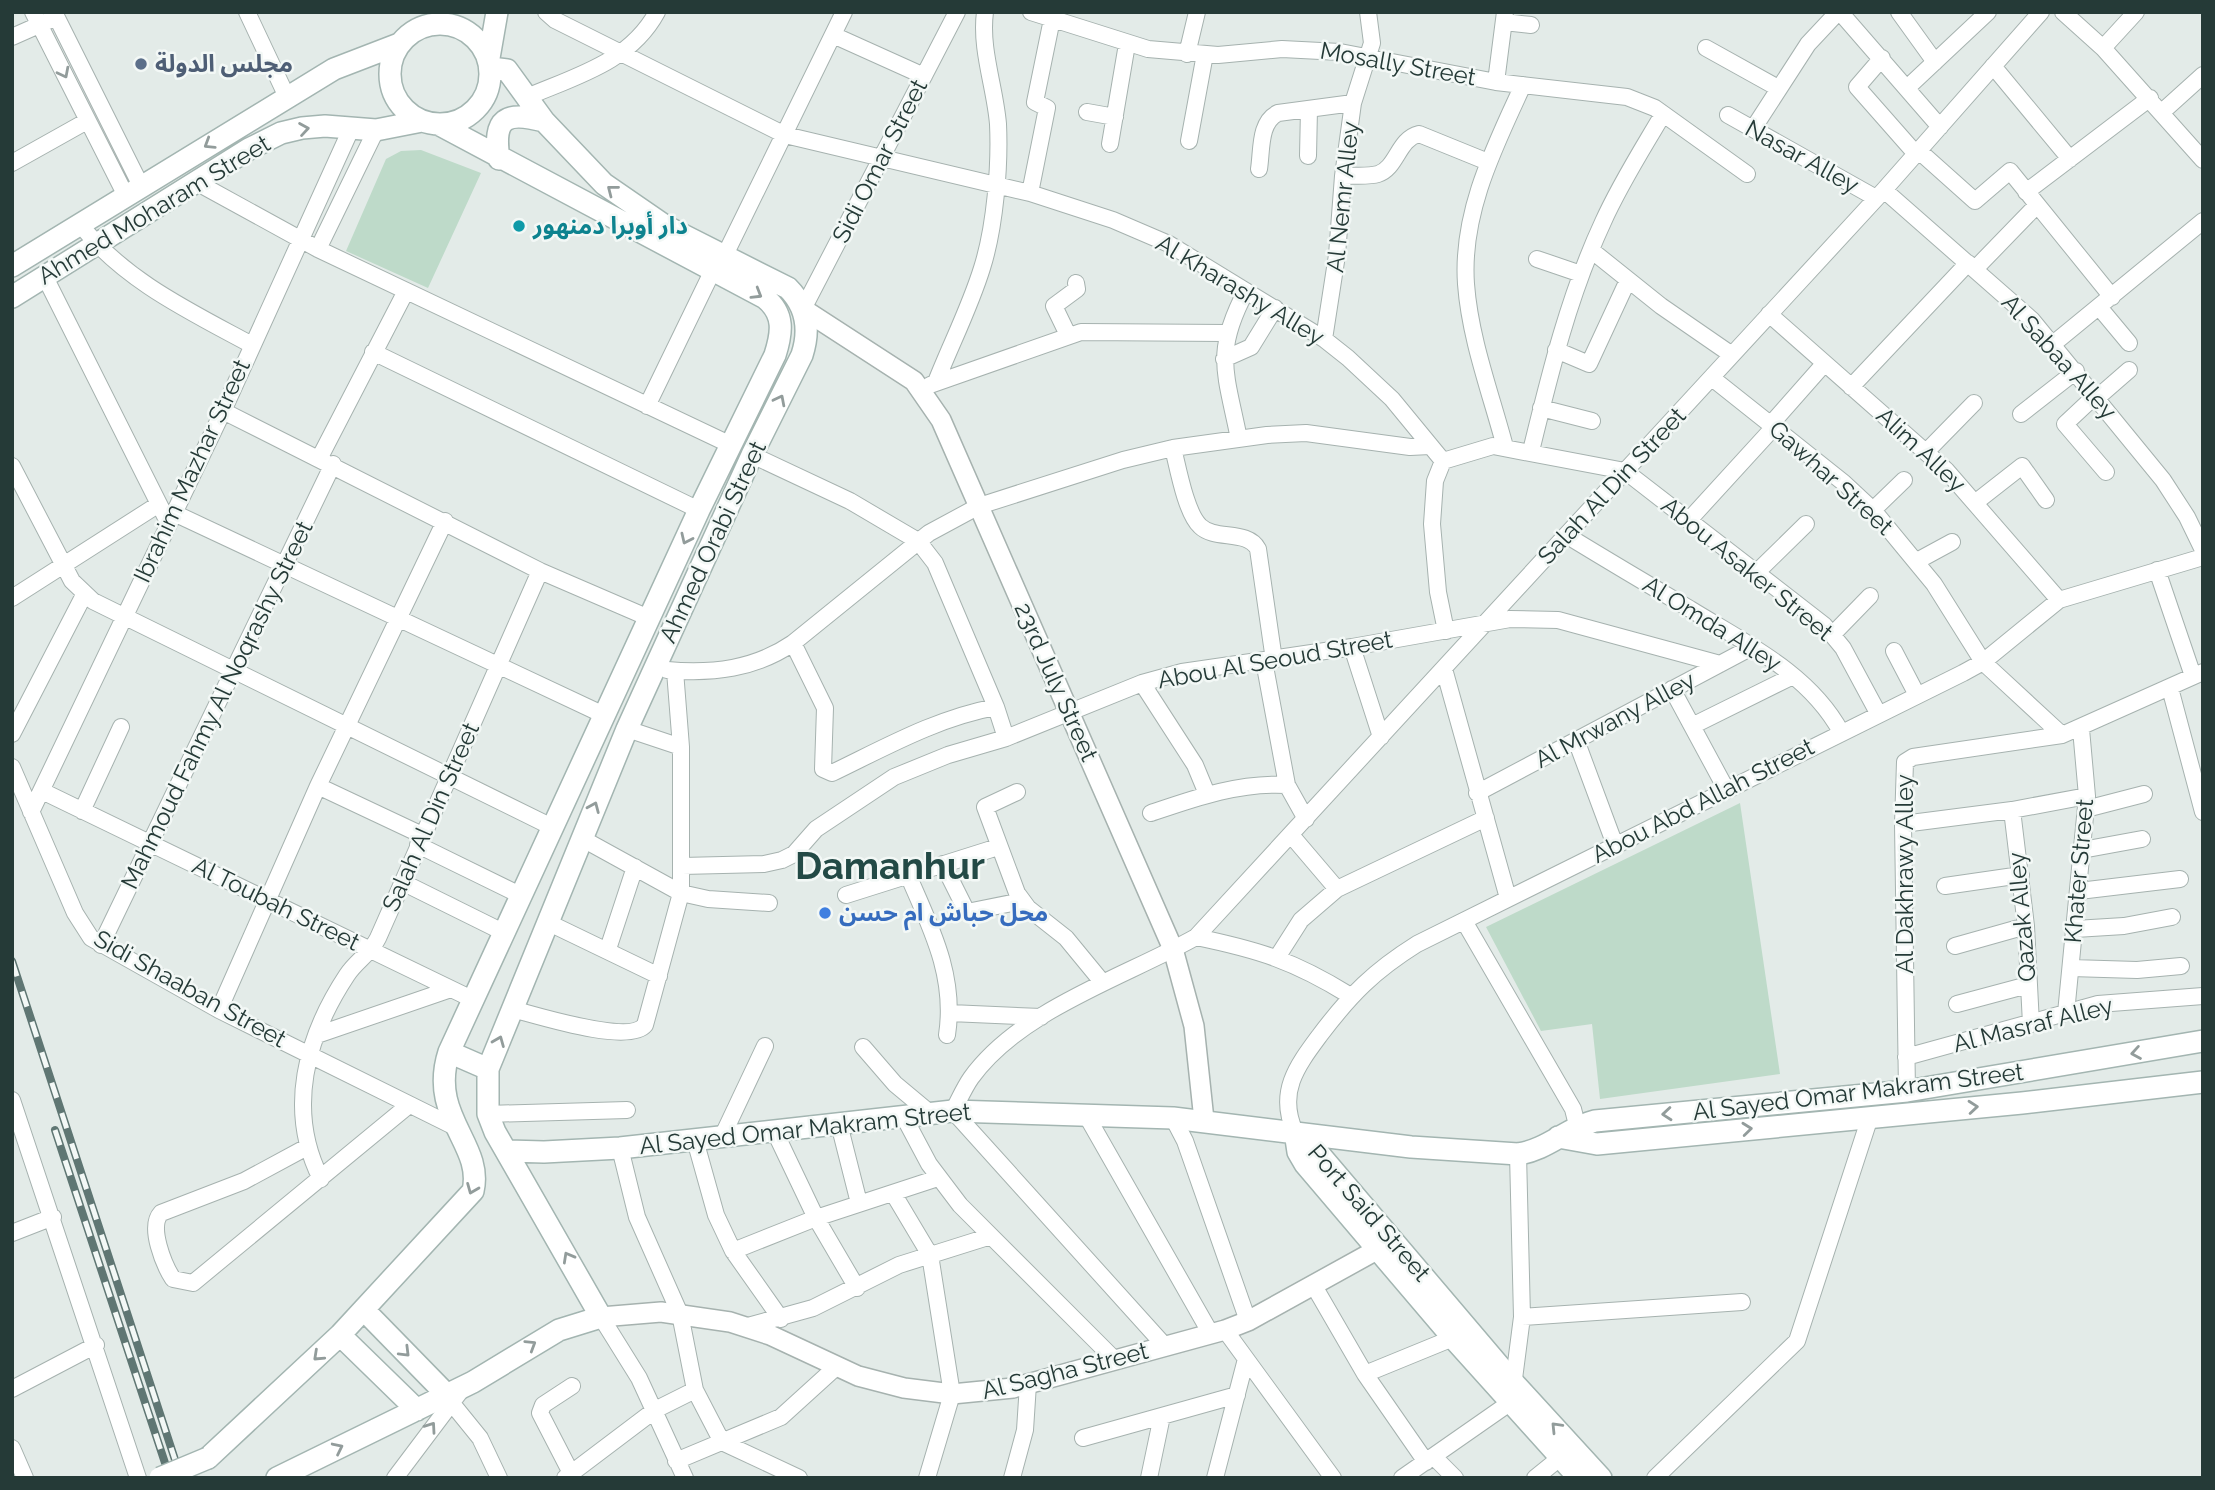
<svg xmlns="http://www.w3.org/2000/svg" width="2215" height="1490" font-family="Raleway,'Noto Sans Arabic',sans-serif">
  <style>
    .green { fill: #bedac9 }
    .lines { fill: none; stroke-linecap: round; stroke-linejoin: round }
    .minor-casing { stroke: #a6b2af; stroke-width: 18 }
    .tertiary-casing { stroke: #a6b2af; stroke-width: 22 }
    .secondary-casing { stroke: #a3b5b1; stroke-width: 24 }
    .minor { stroke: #fff; stroke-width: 16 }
    .tertiary { stroke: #fff; stroke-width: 19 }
    .secondary { stroke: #fff; stroke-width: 21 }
    .rail-casing { stroke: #5f7673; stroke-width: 8 }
    .rail { stroke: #f3f8f6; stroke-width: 5; stroke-dasharray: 16; stroke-linecap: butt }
    .secondary-bridge-casing { stroke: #a3b5b1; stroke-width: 24; stroke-linecap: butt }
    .secondary-bridge { stroke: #fff; stroke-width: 21 }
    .oneway { stroke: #929c9b }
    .service-dot { fill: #5c6f8a; stroke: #f3f8f6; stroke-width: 2.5 }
    .culture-dot { fill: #0f9aa8; stroke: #f3f8f6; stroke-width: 2.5 }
    .shop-dot { fill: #3f7fe0; stroke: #f3f8f6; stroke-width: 2.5 }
    .labels { text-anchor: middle; stroke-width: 5; stroke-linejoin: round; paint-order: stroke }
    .service-label { font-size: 24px; font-weight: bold; fill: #4e5e75; stroke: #f3f8f6; text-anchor: start }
    .street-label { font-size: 24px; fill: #253a37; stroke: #f3f8f6 }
    .culture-label { font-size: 24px; font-weight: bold; fill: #0d838f; stroke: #f3f8f6; text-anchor: start }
    .shop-label { font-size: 24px; font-weight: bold; fill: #366cbe; stroke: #f3f8f6; text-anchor: start }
    .town-label { font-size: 38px; font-weight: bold; fill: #234a46; stroke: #f3f8f6 }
  </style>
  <rect width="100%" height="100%" fill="#e3ebe8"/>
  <!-- green -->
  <path class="green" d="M421 150 481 173 428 288 346 251 386 159 401 151Z
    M1740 803 1780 1074 1600 1099 1592 1024 1541 1031 1486 927Z"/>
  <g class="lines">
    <defs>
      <path id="minor" d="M33 12 126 196
        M54 12 141 186
        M247 12 287 97
        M546 12 555 20 785 135 1030 193 1113 220 1169 244 1324 339 1348 358 1392 399 1443 461
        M1031 12 1148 49 1218 55 1282 49 1340 52 1496 82 1627 97 1655 108 1747 174
        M1840 12 1940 127
        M1899 12 1935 62
        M2063 12 2103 48 2203 160
        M1504 22 1531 25
        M833 35 924 76
        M12 37 48 21
        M1706 48 1778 88
        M2103 48 2136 12
        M1187 54 1197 12
        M1882 58 1857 87 1916 154
        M1993 66 2070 159
        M1496 82 1505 12
        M1907 88 1988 12
        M527 97C576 76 630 62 657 12
        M1087 112 1115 117
        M2162 112 2203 75
        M1728 115 1876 198
        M1753 129 1808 44 1838 12
        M1189 141 1205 54
        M1110 144 1127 44
        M1919 151 1975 201 2010 171 2112 297
        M1308 156 1309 109
        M12 163 87 121
        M1259 169C1262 150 1259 122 1278 113L1353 103
        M1343 176C1354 175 1368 177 1378 174 1397 168 1398 139 1419 134L1488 162
        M196 182 318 249 731 445
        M1884 190 2032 320 2163 480 2187 517 2203 550
        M2026 192 2150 98
        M1030 193 1047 108 1035 102 1052 19
        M80 224C123 280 191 312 252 345
        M318 249 376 130
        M1591 250 1661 306 1732 355
        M725 255 844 12
        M1537 259 1581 274
        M1975 269 2037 205
        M45 277 169 524
        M2099 307 2129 343
        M803 309 957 12
        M1769 314 1946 470 2059 600
        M1068 335 1054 306 1077 289 1076 283
        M1324 339 1337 255 1343 176 1353 103 1372 43 1368 12
        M2053 344 2203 221
        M1556 350 1589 364 1628 280
        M373 352 699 510
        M1224 359 1251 347 1275 308
        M1712 378 1844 483 1873 510 1934 584 1983 662 2062 735
        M936 382C951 344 970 307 982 268 995 227 1000 166 998 124 995 87 980 49 985 12
        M930 385 1081 332 1226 333
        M1851 387 1968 263
        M2096 395 2065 424 2106 472
        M2098 397 2129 370
        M647 406 714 268
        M1541 408 1592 421
        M223 411 540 571 649 618
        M2021 414 2076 371
        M1771 424 1824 364
        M1239 439C1226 373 1213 353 1246 291
        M1430 446 1410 447 1306 433 1267 435 1173 448 1123 460 979 506 929 533 793 643 825 708 823 769 832 773C886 747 937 718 996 707L1006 738 1142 683 1182 672 1352 647 1510 619 1558 620 1720 664
        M1505 447C1491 394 1470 339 1466 284 1461 213 1494 148 1523 85
        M1173 448C1178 468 1186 513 1200 526 1215 541 1247 529 1258 549L1274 660
        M1531 451C1550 373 1569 295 1603 222 1620 184 1642 150 1663 114
        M1927 451 1974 403
        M752 455 850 501 918 541 935 563 996 707
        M320 457 406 291
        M12 466 72 581 93 601 552 827
        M1976 502 2022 466 2046 500
        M1873 510 1904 480
        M174 513 604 715
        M1689 520 1774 427
        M1566 535C1607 560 1649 585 1690 609 1745 643 1809 673 1841 732
        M1917 561 1952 542
        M2157 570 2193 676
        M1756 573 1806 524
        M12 598 159 504
        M1446 631 1438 592 1432 524 1435 481 1443 461 1493 446 1625 471 1824 625 1843 648 1878 713
        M1833 634 1870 596
        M1352 647 1381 737
        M1894 651 1917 695
        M1264 661 1287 785 1306 819
        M1444 669 1508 898
        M667 670C713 674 755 669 793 643
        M1142 683 1195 765 1207 794
        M2170 688 2203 812
        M1672 689 1726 789
        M1692 726 1793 676
        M627 729 681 747
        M12 734 84 595
        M1576 740 1615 845
        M12 767 75 913 91 938 219 1010 455 1127
        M318 786 422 835
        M42 791 472 999
        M1017 792 985 807 1017 893 1028 908 1066 938 1103 983
        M1477 793 1752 647
        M2086 809 2144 794
        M2012 810 2026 926 2031 1024
        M82 811 121 727
        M31 812 223 411 351 129
        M1151 813C1195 798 1240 782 1287 785
        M1903 824 2012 810 2087 796
        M1291 835 1337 889
        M581 838 681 893 708 899 769 903
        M418 845 520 895
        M2082 850 2142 839
        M943 864 967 912 1022 901
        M682 866 764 864 782 860 794 854 816 829 894 777 948 755 1006 738
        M908 875C931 928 956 976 947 1035
        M402 882 503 932
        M1945 886 2021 875
        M2079 891 2180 879
        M846 895 998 847
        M1464 921 1573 1109 1580 1137
        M547 922 659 976
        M2075 929 2124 926 2172 917
        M1196 937C1259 950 1294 961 1349 995
        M101 945 333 464
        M1955 946 2026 926
        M608 949 635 867
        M1278 956 1301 920 1337 889 1486 818
        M2071 968 2137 970 2181 966
        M1957 1004 2028 985
        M512 1009C536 1015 629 1045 645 1025L681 893V747L675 671
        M219 1010 318 786 445 521
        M950 1013 1041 1017
        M2066 1013 2087 796 2081 729
        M317 1035 451 989
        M863 1047 895 1084 931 1114
        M1906 1057 2098 1004 2203 996
        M1907 1091 1903 824 1905 762 1913 757 2062 735 2203 672
        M12 1100 138 1478
        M1085 1113 1211 1334
        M488 1114 627 1110
        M904 1117 929 1164 960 1205 1115 1360
        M1173 1118 1185 1141 1248 1321
        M839 1124 859 1203
        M774 1130 816 1218 857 1288
        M1295 1132C1277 1092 1297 1066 1320 1035 1351 994 1374 971 1417 944L1963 673 1983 662 2059 600 2203 557
        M722 1137 765 1046
        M695 1140 716 1215 733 1251 781 1319
        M307 1147 244 1181 161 1213C148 1227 164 1265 173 1279L193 1283 409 1105
        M620 1148 637 1217 680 1314 695 1390 722 1442 799 1478
        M321 1179C286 1110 306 1037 347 975 356 961 371 953 378 938L540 571
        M893 1193 930 1255 952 1394 927 1478
        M12 1233 53 1217
        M733 1251 816 1218 938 1178
        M1314 1286 1365 1374 1426 1462
        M601 1317 639 1378 685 1478
        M1522 1317 1742 1302
        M748 1326 813 1308 899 1265 991 1236
        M1225 1330 1333 1478
        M1165 1346 953 1111C959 1100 964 1088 971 1078 1021 1009 1125 977 1196 937L1884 190 2041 12
        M1365 1374 1453 1338
        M12 1389 96 1345
        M450 1401 480 1438 499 1478
        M1083 1438 1237 1395
        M12 1448 25 1478
        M1434 1457 1455 1478
        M676 1461 781 1417 835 1368
        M571 1473 540 1413 543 1405 572 1386
        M395 1478 459 1393
        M565 1478 655 1410 695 1390
        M1012 1478 1025 1430 1028 1384
        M1149 1478 1162 1416
        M1215 1478 1246 1359
        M1402 1478 1511 1402 1522 1317 1518 1154
        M1535 1478 1561 1457
        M1655 1478 1797 1341 1870 1117"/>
      <path id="tertiary" d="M803 309 914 381 941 420 1173 949 1194 1026 1204 1120
        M601 1317 661 1312 730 1322 770 1335 858 1376 904 1388 952 1394 1013 1388 1225 1330 1248 1321 1391 1242"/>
      <path id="secondary" d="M390 74a50 50 0 1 1 100 0a50 50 0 1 1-100 0Z
        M489 58 497 12
        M499 159C493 118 505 111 544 121
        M12 266 334 69 399 44
        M12 297 249 149 281 133 302 128 325 126 376 130 422 121
        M449 1052 488 1069
        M1295 1132 1315 1149 1513 1382 1601 1478
        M1295 1132 1298 1152 1305 1164 1453 1338 1579 1478
        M1558 1137 1597 1144 2022 1103 2203 1082
        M507 1151 544 1152 620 1148 953 1111 1173 1118 1411 1147 1518 1154C1547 1150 1567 1128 1595 1121L1907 1091 2203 1041
        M364 1310 447 1395
        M340 1335 417 1410
        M208 1458 340 1335 473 1191C484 1144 428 1117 449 1052L699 510 775 355C782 333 785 314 765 298L438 124
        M277 1478 473 1382 559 1330 601 1317 495 1132 488 1114V1069L627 729 752 455 802 355C810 330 807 307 788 288L665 226 604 184 544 121 507 70 491 68"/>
    </defs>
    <!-- minor casing -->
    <use href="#minor" class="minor-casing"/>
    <!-- tertiary casing -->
    <use href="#tertiary" class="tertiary-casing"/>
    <!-- secondary casing -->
    <use href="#secondary" class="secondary-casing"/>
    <!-- minor -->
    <use href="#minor" class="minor"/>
    <!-- tertiary -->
    <use href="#tertiary" class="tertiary"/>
    <!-- secondary -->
    <use href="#secondary" class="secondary"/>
    <defs>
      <path id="rail" d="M12 961 181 1478
        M55 1130 170 1478"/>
    </defs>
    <!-- rail casing -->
    <use href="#rail" class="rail-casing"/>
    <!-- rail -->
    <use href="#rail" class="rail"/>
    <defs>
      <path id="secondary-bridge" d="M160 1478 208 1458"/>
    </defs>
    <!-- secondary-bridge casing -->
    <use href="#secondary-bridge" class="secondary-bridge-casing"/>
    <!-- secondary-bridge -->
    <use href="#secondary-bridge" class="secondary-bridge"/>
  </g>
  <!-- one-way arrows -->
  <defs><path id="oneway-chevron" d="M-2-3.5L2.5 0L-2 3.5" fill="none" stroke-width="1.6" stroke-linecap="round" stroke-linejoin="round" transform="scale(1.75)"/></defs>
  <g class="oneway">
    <use href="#oneway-chevron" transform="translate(64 73) rotate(63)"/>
    <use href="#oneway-chevron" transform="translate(304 129) rotate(-9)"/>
    <use href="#oneway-chevron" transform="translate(209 144) rotate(148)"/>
    <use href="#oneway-chevron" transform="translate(612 190) rotate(-142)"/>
    <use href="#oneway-chevron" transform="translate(757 294) rotate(31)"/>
    <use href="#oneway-chevron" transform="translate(780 400) rotate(-63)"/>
    <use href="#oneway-chevron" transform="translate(686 539) rotate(115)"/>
    <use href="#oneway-chevron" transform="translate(594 807) rotate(-67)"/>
    <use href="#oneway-chevron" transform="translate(499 1041) rotate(-68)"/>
    <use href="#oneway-chevron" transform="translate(2136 1053) rotate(170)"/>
    <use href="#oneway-chevron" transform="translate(1973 1107) rotate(-5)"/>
    <use href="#oneway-chevron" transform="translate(1667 1114) rotate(175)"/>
    <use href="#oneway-chevron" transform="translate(1747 1129) rotate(-6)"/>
    <use href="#oneway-chevron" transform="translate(472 1189) rotate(112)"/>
    <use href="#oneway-chevron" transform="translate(568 1257) rotate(-119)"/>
    <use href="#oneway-chevron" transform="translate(531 1345) rotate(-32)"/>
    <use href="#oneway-chevron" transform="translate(405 1352) rotate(45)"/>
    <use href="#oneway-chevron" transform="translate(318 1356) rotate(137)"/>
    <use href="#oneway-chevron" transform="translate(431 1427) rotate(-55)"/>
    <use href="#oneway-chevron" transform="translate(1556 1427) rotate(-134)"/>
    <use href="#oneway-chevron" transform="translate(338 1448) rotate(-26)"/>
  </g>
  <!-- markers -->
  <circle class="service-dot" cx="141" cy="64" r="7"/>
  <circle class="culture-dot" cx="519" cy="226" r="7"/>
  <circle class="shop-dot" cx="825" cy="913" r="7"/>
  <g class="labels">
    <!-- service labels -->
    <g class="service-label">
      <text x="155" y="72">مجلس الدولة</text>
    </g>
    <!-- street labels -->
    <g class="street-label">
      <text transform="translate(1398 64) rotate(10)" y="8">Mosally Street</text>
      <text transform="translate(1802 157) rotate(29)" y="8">Nasar Alley</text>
      <text transform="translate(880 161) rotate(-63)" y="8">Sidi Omar Street</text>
      <text transform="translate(1343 197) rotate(-84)" y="8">Al Nemr Alley</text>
      <text transform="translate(154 210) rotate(-31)" y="8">Ahmed Moharam Street</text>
      <text transform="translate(1240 290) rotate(31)" y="8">Al Kharashy Alley</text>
      <text transform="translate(2059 357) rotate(48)" y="8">Al Sabaa Alley</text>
      <text transform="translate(1921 450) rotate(43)" y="8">Alim Alley</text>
      <text transform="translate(192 471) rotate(-65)" y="8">Ibrahim Mazhar Street</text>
      <text transform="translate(1831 478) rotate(42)" y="8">Gawhar Street</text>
      <text transform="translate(1612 486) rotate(-47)" y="8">Salah Al Din Street</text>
      <text transform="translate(713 542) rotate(-65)" y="8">Ahmed Orabi Street</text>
      <text transform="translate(1747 569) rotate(39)" y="8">Abou Asaker Street</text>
      <text transform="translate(1712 624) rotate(32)" y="8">Al Omda Alley</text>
      <text transform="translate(1275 660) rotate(-10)" y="8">Abou Al Seoud Street</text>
      <text transform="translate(1056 682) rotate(66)" y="8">23rd July Street</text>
      <text transform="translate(217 705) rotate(-64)" y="8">Mahmoud Fahmy Al Noqrashy Street</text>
      <text transform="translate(1615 720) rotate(-28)" y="8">Al Mrwany Alley</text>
      <text transform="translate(1703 801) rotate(-27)" y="8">Abou Abd Allah Street</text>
      <text transform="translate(431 817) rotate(-66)" y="8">Salah Al Din Street</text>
      <text transform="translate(2079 871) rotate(-85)" y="8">Khater Street</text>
      <text transform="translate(1905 874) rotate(-90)" y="8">Al Dakhrawy Alley</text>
      <text transform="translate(276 904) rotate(26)" y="8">Al Toubah Street</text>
      <text transform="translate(2022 917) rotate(-95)" y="8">Qazak Alley</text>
      <text transform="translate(190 989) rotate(29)" y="8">Sidi Shaaban Street</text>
      <text transform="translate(2033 1025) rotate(-14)" y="8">Al Masraf Alley</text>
      <text transform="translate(1858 1092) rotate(-7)" y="8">Al Sayed Omar Makram Street</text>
      <text transform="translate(805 1129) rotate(-6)" y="8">Al Sayed Omar Makram Street</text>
      <text transform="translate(1369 1213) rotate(49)" y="8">Port Said Street</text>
      <text transform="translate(1065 1371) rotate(-14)" y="8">Al Sagha Street</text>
    </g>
    <!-- culture labels -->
    <g class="culture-label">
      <text x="533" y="234">دار أوبرا دمنهور</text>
    </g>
    <!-- shop labels -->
    <g class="shop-label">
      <text x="839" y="921">محل حباش ام حسن</text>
    </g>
    <!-- town labels -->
    <g class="town-label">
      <text x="890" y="879">Damanhur</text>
    </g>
  </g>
  <!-- border -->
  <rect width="2215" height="1490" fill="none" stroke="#253a37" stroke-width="28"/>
</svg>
